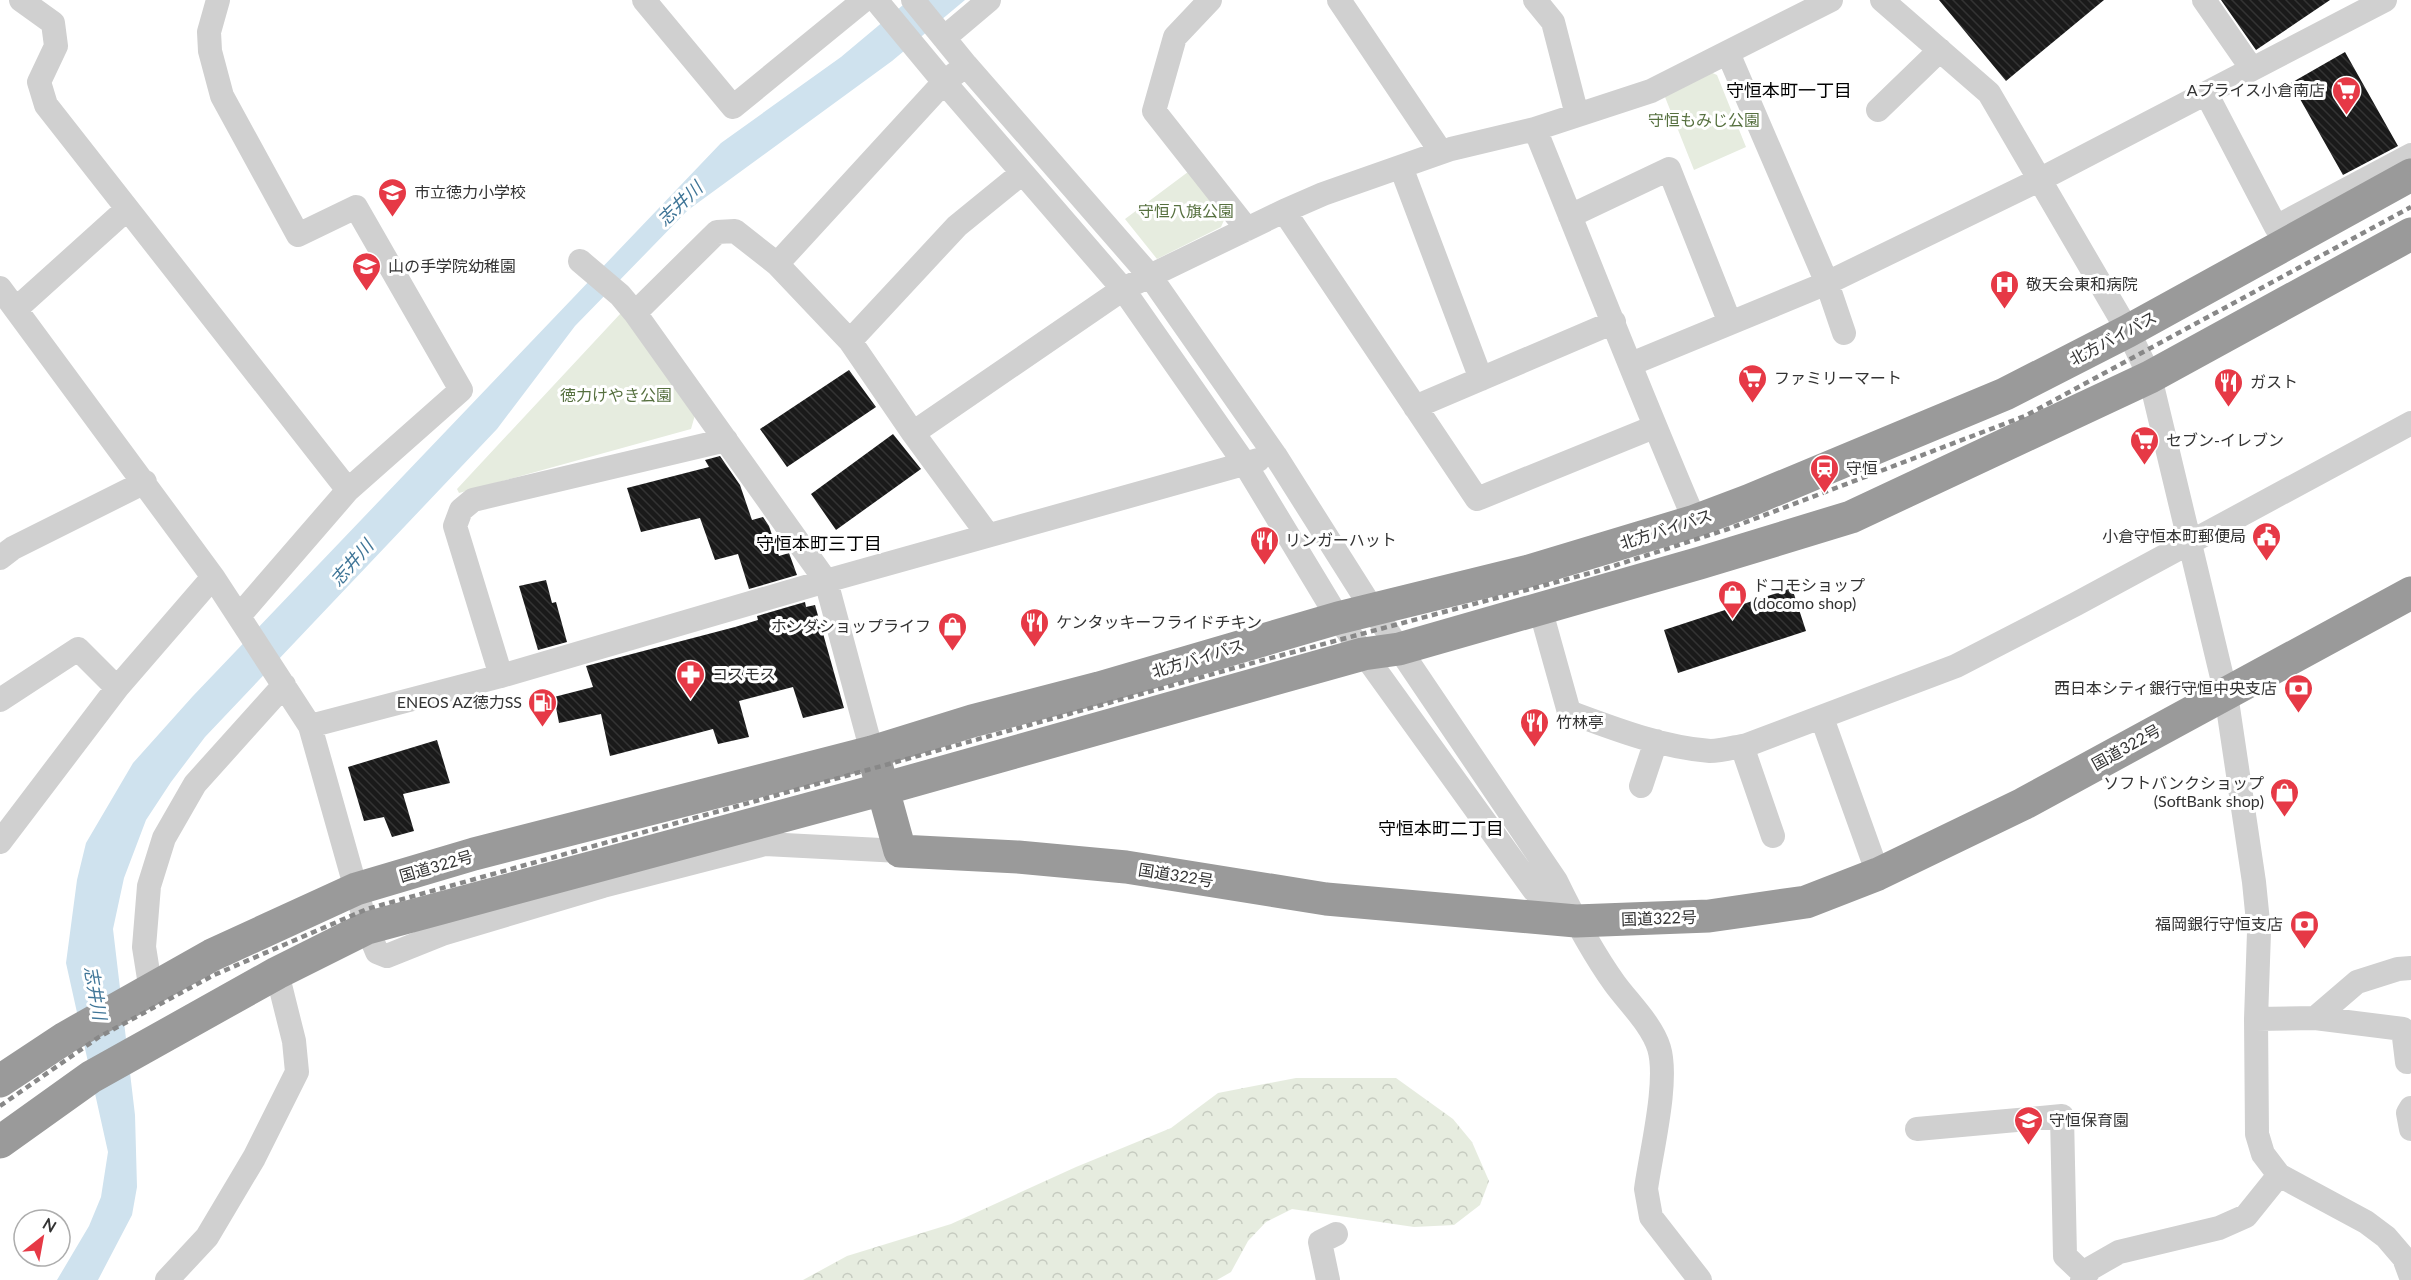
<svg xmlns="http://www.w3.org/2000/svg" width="2411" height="1280" font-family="Lato,'Noto Sans JP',sans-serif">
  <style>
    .forest { fill: url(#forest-crowns) }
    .green { fill: #e6ecdf }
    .water { fill: #cfe2ee }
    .building { fill: url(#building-back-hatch) }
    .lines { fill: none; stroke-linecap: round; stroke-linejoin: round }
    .minor { stroke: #d0d0d0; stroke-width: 24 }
    .highway { stroke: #9a9a9a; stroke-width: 33 }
    .rail { stroke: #888; stroke-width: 4.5; stroke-dasharray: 6 4.5; stroke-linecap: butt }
    .labels { text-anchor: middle; stroke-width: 6; stroke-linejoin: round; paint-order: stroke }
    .poi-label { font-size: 16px; fill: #333; stroke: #fff; text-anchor: start }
    .park-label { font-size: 16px; fill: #56703f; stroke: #fff }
    .street-label { font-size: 16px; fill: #333; stroke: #fff }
    .neighbourhood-label { font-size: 18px; fill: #000; stroke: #fff }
    .water-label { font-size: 18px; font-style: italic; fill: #3f7597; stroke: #fff }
  </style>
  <defs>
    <pattern id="forest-crowns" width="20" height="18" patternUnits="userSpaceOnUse" patternTransform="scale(1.5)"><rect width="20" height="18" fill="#e6ecdf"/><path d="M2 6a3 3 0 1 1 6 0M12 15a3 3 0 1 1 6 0" fill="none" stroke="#c6cbc0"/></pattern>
    <pattern id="building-back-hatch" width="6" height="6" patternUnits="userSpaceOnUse" patternTransform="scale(1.5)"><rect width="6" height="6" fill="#1a1a1a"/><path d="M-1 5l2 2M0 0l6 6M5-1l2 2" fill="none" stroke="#333"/></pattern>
  </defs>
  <rect width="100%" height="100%" fill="#fff"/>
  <!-- forest -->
  <path class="forest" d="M1296 1078H1396L1453 1119 1472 1142 1489 1181 1480 1205 1454 1225 1414 1227 1292 1209 1266 1222 1248 1241 1231 1272 1217 1280H803L847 1256 951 1224 1076 1167 1171 1128 1218 1093Z"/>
  <!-- green -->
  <path class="green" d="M1706 70 1717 75 1746 147 1694 170 1663 92Z
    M1192 169 1228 211 1221 227 1157 259 1125 219Z
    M621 313 695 415 691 429 459 493 457 489Z"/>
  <!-- water -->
  <path class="water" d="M909 0H965L892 61 688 210 575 326 497 429 205 737 171 782 146 820 124 878 113 929 135 1115 137 1187 132 1215 98 1280H57L89 1226 101 1197 108 1152 66 963 77 880 86 843 133 763 193 696 721 143 841 57Z"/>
  <!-- building -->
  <path class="building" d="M1939 0H2104L2006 81Z
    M2221 0H2330L2256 50Z
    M2345 52 2398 146 2343 175 2291 83Z
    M849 370 876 407 787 467 760 429Z
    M893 434 921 469 836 530 811 494Z
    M720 456 740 485 752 520 763 517 769 526 779 556 789 553 797 575 749 589 738 554 715 560 700 518 641 532 627 488 709 467 705 460Z
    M546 580 552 603 556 602 567 642 538 650 519 586Z
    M1792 588 1806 631 1678 673 1664 630Z
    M805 602 806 607 815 605 844 708 803 718 793 687 739 701 749 737 718 744 713 729 610 756 601 714 559 723 554 697 593 687 586 666 735 627 758 620 757 616Z
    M437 740 450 783 403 794 414 831 392 837 384 817 364 821 348 767Z"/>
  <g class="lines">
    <!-- minor -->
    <path class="minor" d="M21 0 53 23 56 46 39 82 46 105 348 490
      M218 0 209 32 210 51 222 96 298 235 356 207 461 390 348 490 239 616
      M644 0 733 107 864 0
      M876 0 944 82 1123 289 1245 464 1338 618 1534 890 1571 917
      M913 0 966 65 1150 276 1275 455 1373 610 1556 881C1573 916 1592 952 1615 984 1629 1003 1652 1025 1659 1048 1669 1081 1651 1152 1646 1189L1651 1217 1700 1280
      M1210 0 1175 37 1154 111 1247 229
      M1339 0 1441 152
      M1535 0 1553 22 1577 115
      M1882 0 1989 93 2128 331 2150 377 2226 694 2254 882 2259 932 2256 1019 2257 1134 2263 1154 2279 1175 2366 1222 2386 1237 2404 1258 2411 1277
      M2204 0 2252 69
      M944 38 989 0
      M1728 53 1827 283 1844 333
      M2206 93 2276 227 2411 155
      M1878 110 1940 50
      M1535 129C1588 259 1639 391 1695 521
      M1401 167 1481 379
      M1284 211 1477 499 1654 427
      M1570 216 1669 169 1730 323
      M580 261 620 295 635 313 826 581 872 752
      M777 264 944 82 956 73
      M0 288 213 577 310 726 367 928 377 952 387 956 442 934 603 886 765 844 900 851
      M16 309 127 209
      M635 313 717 232 735 231 777 264 850 341 913 433 988 535
      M850 341 957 226 1022 173
      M1631 364 1827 283 2041 179 2385 0
      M1415 407 1614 322
      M913 433 1123 289 1284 211 1323 194 1451 149 1535 129 1651 91 1831 0
      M0 558 13 548 145 482
      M1540 608 1569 712C1615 729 1661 747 1710 751 1722 751 1735 747 1747 745L1956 666 2076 604 2411 423
      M501 676 455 526 461 510 473 500 726 440
      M0 700 78 649 117 688
      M1822 718 1878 874
      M310 726 501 676 826 581 1258 460
      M1742 746 1773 836
      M1641 786 1656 741
      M0 842 117 688 213 577
      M151 991 144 947 149 886 164 838 195 784 284 685
      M2315 1018 2403 1029 2407 1062 2411 1061
      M2256 1019 2315 1018 2357 982 2398 969 2411 968
      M2411 1108 2408 1113 2411 1129
      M1917 1129 2062 1116 2065 1256 2085 1275
      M167 1280 207 1237 254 1158 297 1072 294 1041 277 973
      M1328 1280 1320 1242 1336 1234
      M2082 1280 2091 1268 2119 1252 2219 1228 2246 1216 2279 1175"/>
    <!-- highway -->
    <path class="highway" d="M877 768 900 851 1018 857 1126 867 1326 899 1576 921 1709 916 1806 902 1878 874 2023 804 2411 593
      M0 1081 65 1038 212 955 356 889 474 854 872 752 972 721 1099 688 1338 618 1529 571 1695 521 1748 501 2005 394 2128 331 2411 175
      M0 1142 91 1077 277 973 367 928 883 789 1363 654 1399 649 1700 563 1851 517 2150 377 2411 234"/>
    <!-- rail -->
    <path class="rail" d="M0 1106 99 1037 214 975 367 909 1256 662 1598 571 1728 529 2025 416 2411 207"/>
  </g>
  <!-- icons -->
  <defs>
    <symbol id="supermarket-pin" viewBox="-11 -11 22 30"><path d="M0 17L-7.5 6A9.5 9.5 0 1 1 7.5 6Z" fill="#e63946" stroke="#fff"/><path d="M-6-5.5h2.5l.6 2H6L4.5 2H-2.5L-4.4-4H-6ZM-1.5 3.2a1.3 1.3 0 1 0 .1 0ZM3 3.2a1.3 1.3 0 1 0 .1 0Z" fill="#fff"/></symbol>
    <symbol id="school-pin" viewBox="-11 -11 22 30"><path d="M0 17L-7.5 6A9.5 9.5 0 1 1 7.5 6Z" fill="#e63946" stroke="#fff"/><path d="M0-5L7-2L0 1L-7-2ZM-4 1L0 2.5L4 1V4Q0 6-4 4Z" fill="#fff"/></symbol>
    <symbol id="hospital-pin" viewBox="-11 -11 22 30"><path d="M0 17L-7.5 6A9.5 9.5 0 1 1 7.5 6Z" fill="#e63946" stroke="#fff"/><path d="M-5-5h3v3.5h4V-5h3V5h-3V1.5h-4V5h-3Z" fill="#fff"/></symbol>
    <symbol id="restaurant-pin" viewBox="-11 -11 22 30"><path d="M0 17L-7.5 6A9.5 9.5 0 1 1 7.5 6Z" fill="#e63946" stroke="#fff"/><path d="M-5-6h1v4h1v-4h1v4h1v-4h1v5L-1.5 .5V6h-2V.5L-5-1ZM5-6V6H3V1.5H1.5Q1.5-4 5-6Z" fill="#fff"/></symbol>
    <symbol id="station-pin" viewBox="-11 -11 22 30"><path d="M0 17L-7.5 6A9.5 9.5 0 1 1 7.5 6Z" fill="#e63946" stroke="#fff"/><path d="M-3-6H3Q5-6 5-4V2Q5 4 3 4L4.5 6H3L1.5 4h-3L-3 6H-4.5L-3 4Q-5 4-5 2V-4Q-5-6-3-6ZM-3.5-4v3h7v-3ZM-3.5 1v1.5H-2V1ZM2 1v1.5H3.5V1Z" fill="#fff"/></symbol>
    <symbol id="civic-pin" viewBox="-11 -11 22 30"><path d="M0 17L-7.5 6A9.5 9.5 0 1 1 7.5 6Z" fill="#e63946" stroke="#fff"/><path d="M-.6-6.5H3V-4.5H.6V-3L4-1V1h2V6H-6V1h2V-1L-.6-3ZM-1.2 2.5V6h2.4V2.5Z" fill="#fff"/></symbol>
    <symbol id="shop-pin" viewBox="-11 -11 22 30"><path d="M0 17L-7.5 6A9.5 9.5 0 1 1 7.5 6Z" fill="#e63946" stroke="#fff"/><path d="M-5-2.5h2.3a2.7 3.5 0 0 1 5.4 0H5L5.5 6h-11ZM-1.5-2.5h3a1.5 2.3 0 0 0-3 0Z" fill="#fff"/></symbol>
    <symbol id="pharmacy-pin" viewBox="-11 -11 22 30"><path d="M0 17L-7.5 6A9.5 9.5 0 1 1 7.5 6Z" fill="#e63946" stroke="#fff"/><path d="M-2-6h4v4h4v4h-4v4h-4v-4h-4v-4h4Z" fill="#fff"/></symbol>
    <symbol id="bank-pin" viewBox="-11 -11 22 30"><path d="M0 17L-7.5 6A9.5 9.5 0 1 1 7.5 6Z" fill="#e63946" stroke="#fff"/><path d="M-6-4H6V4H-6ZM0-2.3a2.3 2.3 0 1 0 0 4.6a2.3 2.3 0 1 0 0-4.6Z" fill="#fff"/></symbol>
    <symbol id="fuel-pin" viewBox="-11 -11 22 30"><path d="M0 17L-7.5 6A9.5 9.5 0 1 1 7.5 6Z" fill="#e63946" stroke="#fff"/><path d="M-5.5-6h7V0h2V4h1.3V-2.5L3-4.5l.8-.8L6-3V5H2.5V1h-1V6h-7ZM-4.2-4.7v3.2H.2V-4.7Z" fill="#fff"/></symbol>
  </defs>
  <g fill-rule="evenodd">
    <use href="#supermarket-pin" x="2330" y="74" width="33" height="45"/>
    <use href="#school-pin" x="376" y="176" width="33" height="45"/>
    <use href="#school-pin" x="350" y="250" width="33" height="45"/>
    <use href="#hospital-pin" x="1988" y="268" width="33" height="45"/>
    <use href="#supermarket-pin" x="1736" y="362" width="33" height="45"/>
    <use href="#restaurant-pin" x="2212" y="366" width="33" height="45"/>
    <use href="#supermarket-pin" x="2128" y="424" width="33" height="45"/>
    <use href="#station-pin" x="1808" y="452" width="33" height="45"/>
    <use href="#civic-pin" x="2250" y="520" width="33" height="45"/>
    <use href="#restaurant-pin" x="1248" y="524" width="33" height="45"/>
    <use href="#shop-pin" x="1716" y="578" width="33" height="45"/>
    <use href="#restaurant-pin" x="1018" y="606" width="33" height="45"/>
    <use href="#shop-pin" x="936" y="610" width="33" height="45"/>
    <use href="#pharmacy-pin" x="674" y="658" width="33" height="45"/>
    <use href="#bank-pin" x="2282" y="672" width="33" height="45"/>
    <use href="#fuel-pin" x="526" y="686" width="33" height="45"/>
    <use href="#restaurant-pin" x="1518" y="706" width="33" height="45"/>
    <use href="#shop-pin" x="2268" y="776" width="33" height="45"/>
    <use href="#bank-pin" x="2288" y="908" width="33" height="45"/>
    <use href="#school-pin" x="2012" y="1104" width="33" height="45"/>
  </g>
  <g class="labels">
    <!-- poi labels -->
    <g class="poi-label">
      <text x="2325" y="96" text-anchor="end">Aプライス小倉南店</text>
      <text x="414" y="198">市立徳力小学校</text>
      <text x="388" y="272">山の手学院幼稚園</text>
      <text x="2026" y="290">敬天会東和病院</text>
      <text x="1774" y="384">ファミリーマート</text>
      <text x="2250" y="388">ガスト</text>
      <text x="2166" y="446">セブン-イレブン</text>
      <text x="1846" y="474">守恒</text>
      <text x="2246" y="542" text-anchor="end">小倉守恒本町郵便局</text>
      <text x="1285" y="546">リンガーハット</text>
      <text x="1753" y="591">ドコモショップ<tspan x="1753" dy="18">(docomo shop)</tspan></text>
      <text x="1056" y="628">ケンタッキーフライドチキン</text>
      <text x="931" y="632" text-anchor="end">ホンダショップライフ</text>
      <text x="712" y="680">コスモス</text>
      <text x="2277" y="694" text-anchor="end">西日本シティ銀行守恒中央支店</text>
      <text x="522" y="708" text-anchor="end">ENEOS AZ徳力SS</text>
      <text x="1556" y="728">竹林亭</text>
      <text x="2264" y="789" text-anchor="end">ソフトバンクショップ<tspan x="2264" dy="18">(SoftBank shop)</tspan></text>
      <text x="2283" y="930" text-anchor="end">福岡銀行守恒支店</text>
      <text x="2049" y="1126">守恒保育園</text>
    </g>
    <!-- park labels -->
    <g class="park-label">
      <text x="1704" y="126">守恒もみじ公園</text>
      <text x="1186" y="217">守恒八旗公園</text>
      <text x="616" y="401">徳力けやき公園</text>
    </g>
    <!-- street labels -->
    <g class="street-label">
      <text transform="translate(2113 338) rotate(-28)" y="6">北方バイパス</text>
      <text transform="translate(1666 529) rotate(-18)" y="6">北方バイパス</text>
      <text transform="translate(1198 658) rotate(-17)" y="6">北方バイパス</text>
      <text transform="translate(2126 747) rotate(-29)" y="6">国道322号</text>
      <text transform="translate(436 866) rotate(-16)" y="6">国道322号</text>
      <text transform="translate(1176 875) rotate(9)" y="6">国道322号</text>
      <text transform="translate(1659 918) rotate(-2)" y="6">国道322号</text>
    </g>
    <!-- neighbourhood labels -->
    <g class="neighbourhood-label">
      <text x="1789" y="97">守恒本町一丁目</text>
      <text x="819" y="550">守恒本町三丁目</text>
      <text x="1441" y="835">守恒本町二丁目</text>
    </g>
    <!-- water labels -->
    <g class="water-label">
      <text transform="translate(680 204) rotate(-44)" y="6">志井川</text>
      <text transform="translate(352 563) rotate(-49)" y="6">志井川</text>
      <text transform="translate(95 993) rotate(80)" y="6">志井川</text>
    </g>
  </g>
  <!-- north arrow -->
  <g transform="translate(42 1238) rotate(31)"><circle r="28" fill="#ffffff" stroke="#adadad" stroke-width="1.5"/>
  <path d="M0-4.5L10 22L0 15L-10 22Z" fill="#e63946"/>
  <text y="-9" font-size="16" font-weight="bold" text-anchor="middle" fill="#333333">N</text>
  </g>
</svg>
